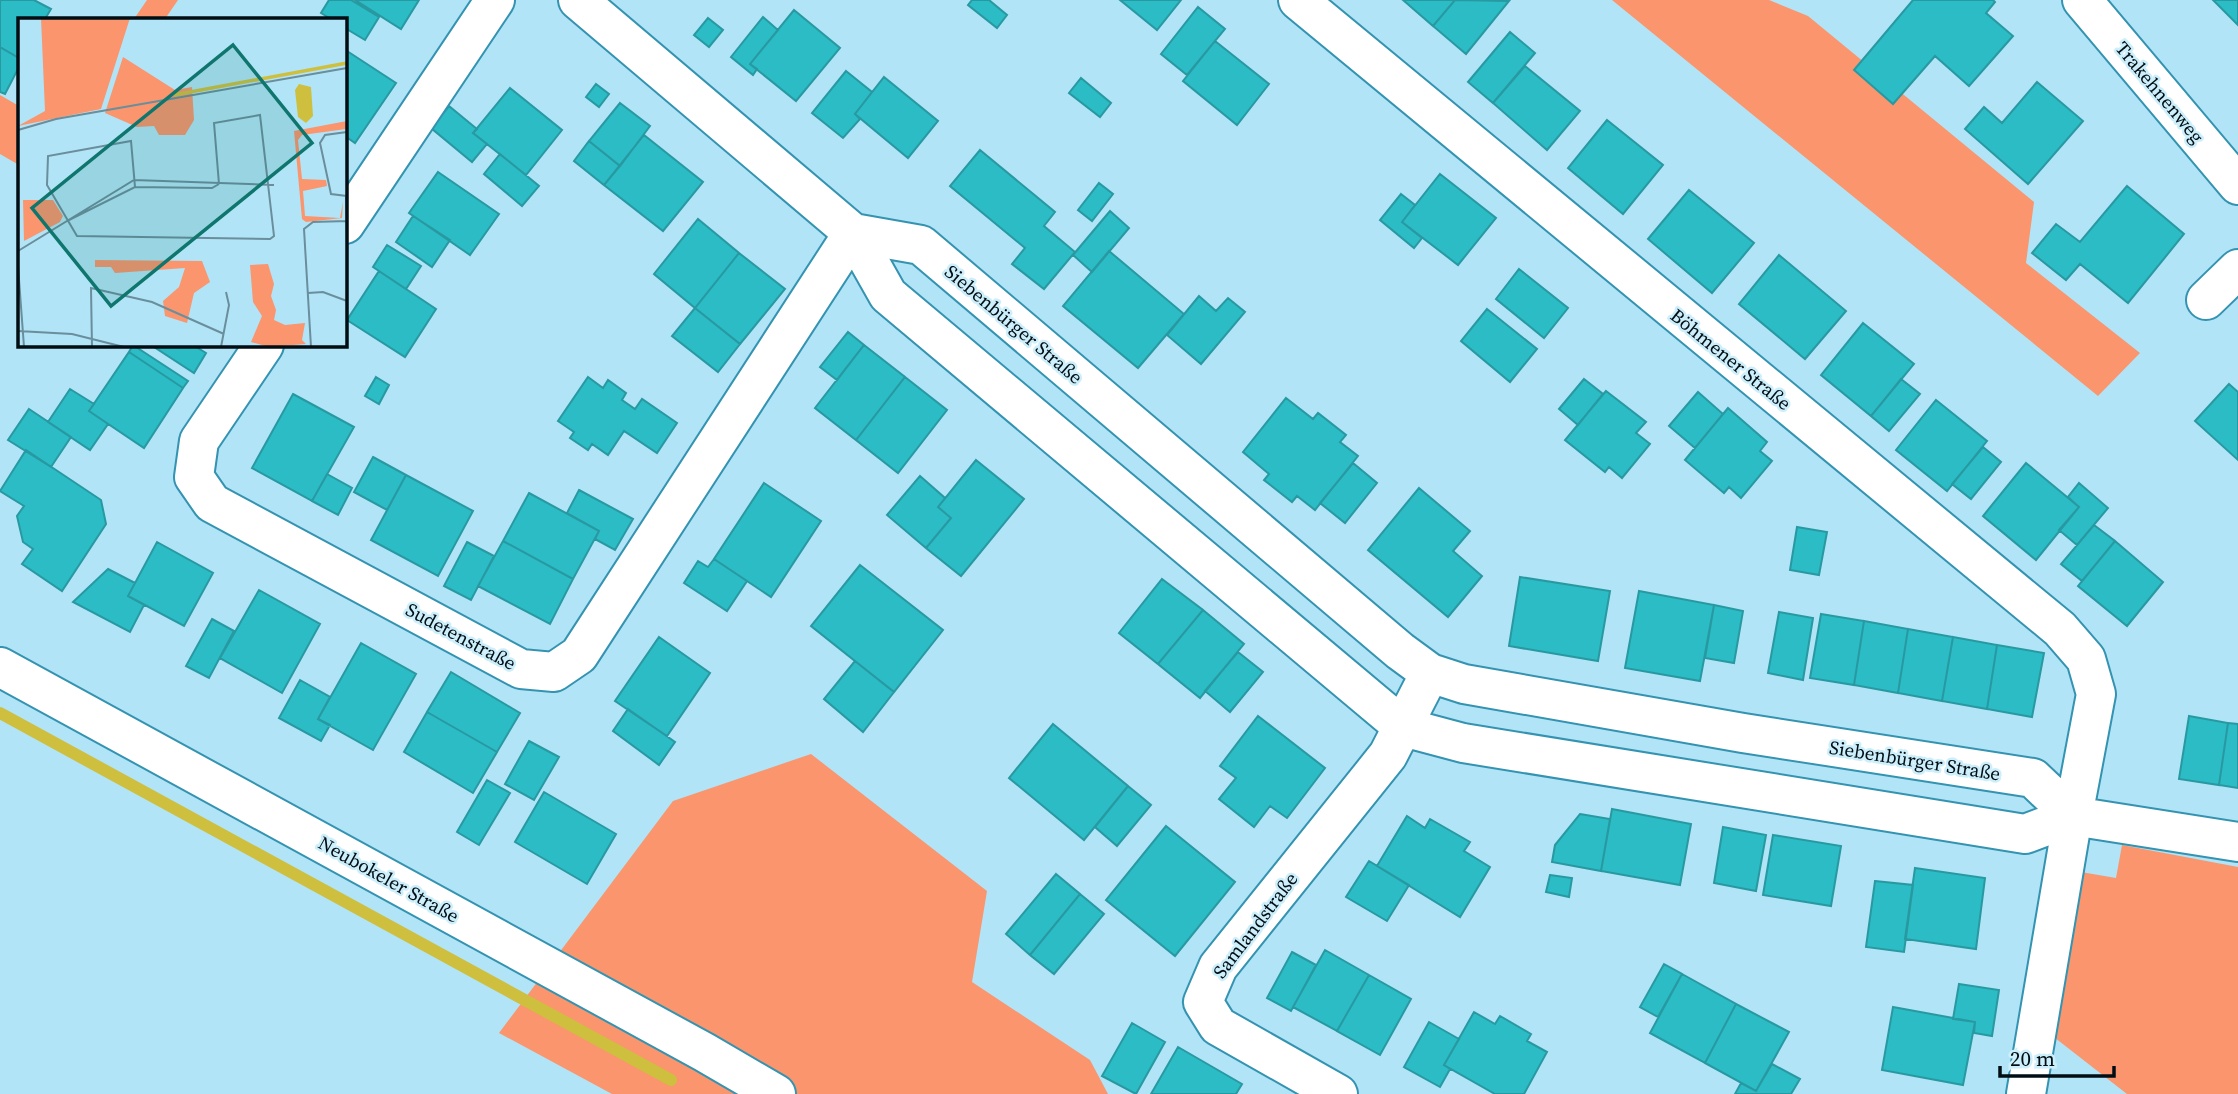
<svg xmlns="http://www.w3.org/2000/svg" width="2238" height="1094" font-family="'Source Serif 4',serif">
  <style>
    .green { fill: #fa956d }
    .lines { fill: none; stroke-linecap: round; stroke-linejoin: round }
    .stream { stroke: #cfbf3f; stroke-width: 12 }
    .building { fill: #2bbcc6; stroke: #2899a1; stroke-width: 2 }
    .minor-casing { stroke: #3493b0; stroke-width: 42 }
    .minor { stroke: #fff; stroke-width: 38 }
    .labels { text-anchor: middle; stroke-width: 5; stroke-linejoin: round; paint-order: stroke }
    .street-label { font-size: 19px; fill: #000e14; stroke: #cdeffb }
    .inset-river { fill: none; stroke: #cfbf3f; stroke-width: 3.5 }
    .inset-road { fill: none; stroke: #6a8e9c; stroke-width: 2 }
    .view { fill: #0f766e; fill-opacity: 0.15; stroke: #0f766e; stroke-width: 3.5 }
    .inset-edge { fill: none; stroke: #000e14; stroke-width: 3.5 }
  </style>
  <rect width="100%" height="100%" fill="#b1e4f7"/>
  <!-- green -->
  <path class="green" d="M147 0H178L165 19H134Z
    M1612 0H1769L1808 16 2034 202 2026 263 2140 353 2098 396Z
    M0 95 19 106V165L0 154Z
    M811 754 987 891 972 982 1090 1060 1108 1094H612L499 1033 673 801Z
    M2122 845 2238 867V1094H2127L2050 1034 2075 871 2116 878Z"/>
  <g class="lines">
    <!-- stream -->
    <path class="stream" d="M0 713 671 1080"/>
  </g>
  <!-- building -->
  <path class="building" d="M0 0H34L51 9 45 19H19V58L0 47Z
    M329 0H351L379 17 365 40 345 28V19H331L321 13Z
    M355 0H419L401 29Z
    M972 0H989L1007 15 997 28 968 5Z
    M1120 0H1181L1157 30Z
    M1403 0H1455L1433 26Z
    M1455 0 1509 1 1466 54 1433 26Z
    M1913 0H1993L1995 2 1986 13 2013 36 1969 86 1935 56 1893 104 1854 70Z
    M2213 0H2238V25Z
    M1198 7 1225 29 1187 75 1161 54Z
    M794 10 840 48 796 101 750 64Z
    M763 17 778 30 750 64 757 69 753 75 731 57Z
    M708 18 723 30 709 47 694 35Z
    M1510 32 1535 53 1493 103 1468 82Z
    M1215 41 1269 84 1237 125 1183 81Z
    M0 47 19 58V67L5 94 0 92Z
    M347 51 396 83 355 143 345 136V55Z
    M1525 66 1580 111 1547 150 1493 103Z
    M846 71 872 92 855 114 860 119 843 138 812 113Z
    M884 77 938 121 908 158 855 114Z
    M1081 78 1111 103 1100 117 1069 93Z
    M2037 82 2083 121 2028 184 1965 129 1984 107 2002 123Z
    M596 84 609 94 599 107 586 97Z
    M510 88 562 130 526 175 473 133Z
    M620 103 650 126 620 166 589 141Z
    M449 106 477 129 473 133 487 144 472 162 431 128Z
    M1607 120 1663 165 1623 214 1568 168Z
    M644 135 703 182 663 231 604 185Z
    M589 141 620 166 604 185 574 161Z
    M980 150 1055 212 1044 226 1075 252 1044 289 1012 264 1025 248 950 186Z
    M500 154 539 186 522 206 484 174Z
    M438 172 499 214 470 255 409 213Z
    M1440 174 1496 218 1458 265 1402 222Z
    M1099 183 1113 194 1092 221 1078 210Z
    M2127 186 2184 234 2128 303 2080 264 2066 280 2032 253 2056 224 2080 242Z
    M1689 190 1754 243 1712 293 1648 239Z
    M1401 194 1415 205 1402 222 1422 238 1414 248 1380 220Z
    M1110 211 1129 228 1092 272 1073 255Z
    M413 216 450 240 432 267 396 242Z
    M698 219 739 253 695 308 654 274Z
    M387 245 421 266 406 289 373 267Z
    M1109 251 1184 314 1138 368 1063 306Z
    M739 253 785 289 740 344 695 308Z
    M1779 255 1846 311 1805 359 1739 304Z
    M1519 269 1568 308 1544 338 1496 299Z
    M379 271 436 309 405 357 347 320Z
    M1199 296 1216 311 1228 298 1245 312 1201 364 1167 335Z
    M695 308 740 344 718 372 672 336Z
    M1487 309 1537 349 1510 382 1461 341Z
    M1863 323 1914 364 1871 416 1821 375Z
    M848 332 864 345 837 380 820 367Z
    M133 345 188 381 183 388 129 352Z
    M151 345H193L206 353 194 373Z
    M864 345 905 377 856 440 815 408Z
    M129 352 183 388 144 448 89 411Z
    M376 377 389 385 379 404 365 396Z
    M588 377 603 388 608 380 626 393 622 400 635 409 642 399 677 423 657 453 624 431 608 455 592 444 588 450 570 438 574 432 558 421Z
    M905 377 947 410 898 473 856 440Z
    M1584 379 1603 394 1578 425 1559 409Z
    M1901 379 1920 394 1889 431 1871 416Z
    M2229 384 2238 392V460L2195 421Z
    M70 389 94 404 89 411 108 424 90 450 48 422Z
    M1606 391 1646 422 1636 433 1650 444 1622 478 1609 467 1605 472 1565 440Z
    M1698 392 1723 414 1695 448 1669 426Z
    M293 394 354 427 312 501 252 468Z
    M1286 398 1313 419 1318 413 1346 435 1340 442 1358 456 1315 510 1297 496 1292 502 1264 480 1269 474 1243 452Z
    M1936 400 1987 441 1947 491 1896 450Z
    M1728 408 1767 442 1760 451 1772 461 1741 498 1729 487 1724 493 1685 460Z
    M29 409 71 437 51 467 8 440Z
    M1983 447 2001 462 1971 499 1952 484Z
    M26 450 101 500 106 524 62 591 22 564 33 549 23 542 17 516 24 506 0 491Z
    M373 457 406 475 387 510 354 492Z
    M976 460 1024 499 961 576 926 548 951 518 938 507Z
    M1353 463 1377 483 1345 523 1320 503Z
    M2026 463 2079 507 2036 560 1983 516Z
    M327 474 352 488 338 515 312 501Z
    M406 475 473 511 438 576 371 540Z
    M920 476 945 498 938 507 951 518 926 548 887 515Z
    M764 483 821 521 771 597 714 559Z
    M2079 483 2108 508 2077 545 2059 530 2079 507 2068 497Z
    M1419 488 1470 531 1453 551 1482 576 1448 617 1368 550Z
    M579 490 633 519 615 550 595 539 599 531 567 513Z
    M529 493 599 531 573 579 503 541Z
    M2094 525 2115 541 2082 581 2061 564Z
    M1797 527 1827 532 1819 575 1790 570Z
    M503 541 573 579 550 624 478 586Z
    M2115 541 2163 582 2127 626 2078 586Z
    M157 542 213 573 184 626 128 596Z
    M467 542 494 556 471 600 444 586Z
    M714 559 747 581 727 611 684 583 698 561 708 567Z
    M860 565 943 630 894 692 811 626Z
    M108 569 135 583 128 596 144 605 130 632 73 602Z
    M1520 577 1610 591 1598 661 1509 646Z
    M1162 579 1203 610 1158 664 1119 633Z
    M259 590 320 624 282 693 220 658Z
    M1639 591 1714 605 1700 681 1625 668Z
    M1714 605 1743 611 1734 663 1705 658Z
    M1203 610 1244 644 1200 698 1158 664Z
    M1779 612 1813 618 1803 680 1768 673Z
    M1821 614 1864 621 1854 685 1810 678Z
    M212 619 234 631 209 678 186 666Z
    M1864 621 1908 629 1898 693 1854 685Z
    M1908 629 1953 637 1942 701 1898 693Z
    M659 637 710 673 667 736 615 701Z
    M1953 637 1997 645 1987 709 1942 701Z
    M361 643 416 674 373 750 318 719Z
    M1997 645 2044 653 2032 717 1987 709Z
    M1238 652 1263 672 1230 712 1205 691Z
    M855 661 894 692 863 732 824 699Z
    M451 672 520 713 497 752 427 712Z
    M300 680 330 697 318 719 330 725 321 741 279 718Z
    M628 709 675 742 659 765 613 731Z
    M427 712 497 752 473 793 404 752Z
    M1258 716 1325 768 1287 818 1270 806 1254 827 1219 799 1236 778 1220 766Z
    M2189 716 2228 723 2219 785 2179 779Z
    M2228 723 2238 724V788L2219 785Z
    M1053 724 1128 786 1084 840 1009 778Z
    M529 741 559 757 534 800 505 784Z
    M487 780 510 793 479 845 457 832Z
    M1128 786 1151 805 1117 846 1095 827Z
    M544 792 616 834 587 884 515 842Z
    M1612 809 1691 824 1680 885 1601 871Z
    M1580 814 1610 819 1601 871 1552 862 1555 845Z
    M1407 816 1425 828 1430 819 1470 842 1464 851 1490 867 1460 917 1377 866Z
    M1166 826 1235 882 1175 956 1106 900Z
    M1723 827 1766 835 1756 891 1714 883Z
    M1773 835 1841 846 1831 906 1763 895Z
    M1369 861 1409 885 1387 921 1346 897Z
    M1915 868 1985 878 1976 949 1905 939Z
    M1056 874 1080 894 1030 955 1006 934Z
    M1550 875 1572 878 1569 897 1546 892Z
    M1875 881 1913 885 1904 952 1866 947Z
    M1080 894 1104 914 1054 974 1030 955Z
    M1325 950 1369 975 1337 1031 1293 1007Z
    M1292 952 1316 965 1291 1011 1267 998Z
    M1664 964 1682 974 1658 1017 1640 1007Z
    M1682 974 1736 1004 1705 1063 1650 1033Z
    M1369 975 1411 999 1380 1055 1337 1031Z
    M1959 984 1999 990 1992 1036 1974 1033 1975 1022 1953 1019Z
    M1736 1004 1789 1032 1756 1091 1705 1063Z
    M1893 1007 1975 1022 1963 1085 1882 1070Z
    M1474 1012 1495 1024 1500 1016 1531 1034 1527 1041 1547 1052 1524 1094H1495L1444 1065Z
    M1429 1022 1459 1039 1444 1065 1450 1069 1440 1087 1404 1067Z
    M1132 1023 1165 1042 1136 1094 1102 1076Z
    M1178 1047 1242 1084 1236 1094H1151Z
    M1772 1064 1800 1079 1791 1094H1735L1741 1083 1756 1091Z"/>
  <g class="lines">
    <defs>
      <path id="minor" d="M578 0 853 233 888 295 1403 727 1463 743 2025 834 2073 816 2238 842
        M1298 0 2060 629 2086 659 2096 694 2073 816 2026 1094
        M2082 0 2238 185
        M345 224 495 0
        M853 233 921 245 1400 651 1430 673 1464 684 1743 733 2033 778 2073 816
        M2206 300 2238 269
        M264 345 199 441 194 477 212 503 521 669 554 672 579 655 853 233
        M0 667 704 1052 776 1094
        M1338 1094 1218 1026 1203 1002 1218 967 1388 755 1430 673"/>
    </defs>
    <!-- minor casing -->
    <use href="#minor" class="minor-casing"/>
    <!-- minor -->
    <use href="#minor" class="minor"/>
  </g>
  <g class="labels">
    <!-- street labels -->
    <g class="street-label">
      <text transform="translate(2160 92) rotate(50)" y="7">Trakehnenweg</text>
      <text transform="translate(1014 324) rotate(40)" y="7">Siebenbürger Straße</text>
      <text transform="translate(1731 359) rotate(39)" y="7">Böhmener Straße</text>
      <text transform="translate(461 636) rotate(28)" y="7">Sudetenstraße</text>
      <text transform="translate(1915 760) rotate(9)" y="7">Siebenbürger Straße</text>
      <text transform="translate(389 879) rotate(29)" y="7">Neubokeler Straße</text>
      <text transform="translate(1255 925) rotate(-53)" y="7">Samlandstraße</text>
    </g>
  </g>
  <!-- overview -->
  <g transform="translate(18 18)">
    <rect width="329" height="329" fill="#b1e4f7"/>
    <path d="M23 0H112L83 91 0 108 27 93ZM105 39 157 72 174 69 176 102 167 117H141L136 108 119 109 87 95ZM329 103 328 111 284 117 280 122 284 161 308 162 309 168 285 173 287 198 322 200 325 184 324 200 288 204 284 201 276 113ZM5 182H35L45 198 42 204 6 223ZM77 242 184 243 192 264 176 275 169 305 147 298 145 283 161 269 167 250 97 255 93 249H77ZM250 246 256 266 253 278 258 292 256 302 267 307 287 305 284 322 288 326 251 329 233 324 244 298 235 284 232 247Z" fill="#fa956d"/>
    <path d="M281 66 293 69 295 98 288 105 280 99 277 72Z" fill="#cfbf3f"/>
    <path class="inset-river" d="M156 77 329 45"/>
    <path class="inset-road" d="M0 112 38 101 329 50M329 114 307 117 302 125 313 176 329 178M117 169 113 123 30 138 29 167 59 218 252 221 256 218 242 97 196 105 201 166M328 178 329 227M49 203 117 169 194 170 201 166M0 233 116 162 256 167M0 248 6 329M290 275 305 274 329 283M0 313 54 316 106 329M74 329 73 270 134 284 206 316M203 329 211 287 208 274M293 329 286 211 295 204 329 203"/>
    <path class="view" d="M215 27 294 125 93 288 14 190Z"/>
    <rect width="329" height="329" class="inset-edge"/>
  </g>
  <!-- scale -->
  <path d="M2000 1066v10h114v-10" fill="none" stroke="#000e14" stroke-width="3.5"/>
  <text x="2010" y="1066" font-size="21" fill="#000e14" stroke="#cdeffb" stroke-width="5" paint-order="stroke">20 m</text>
</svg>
